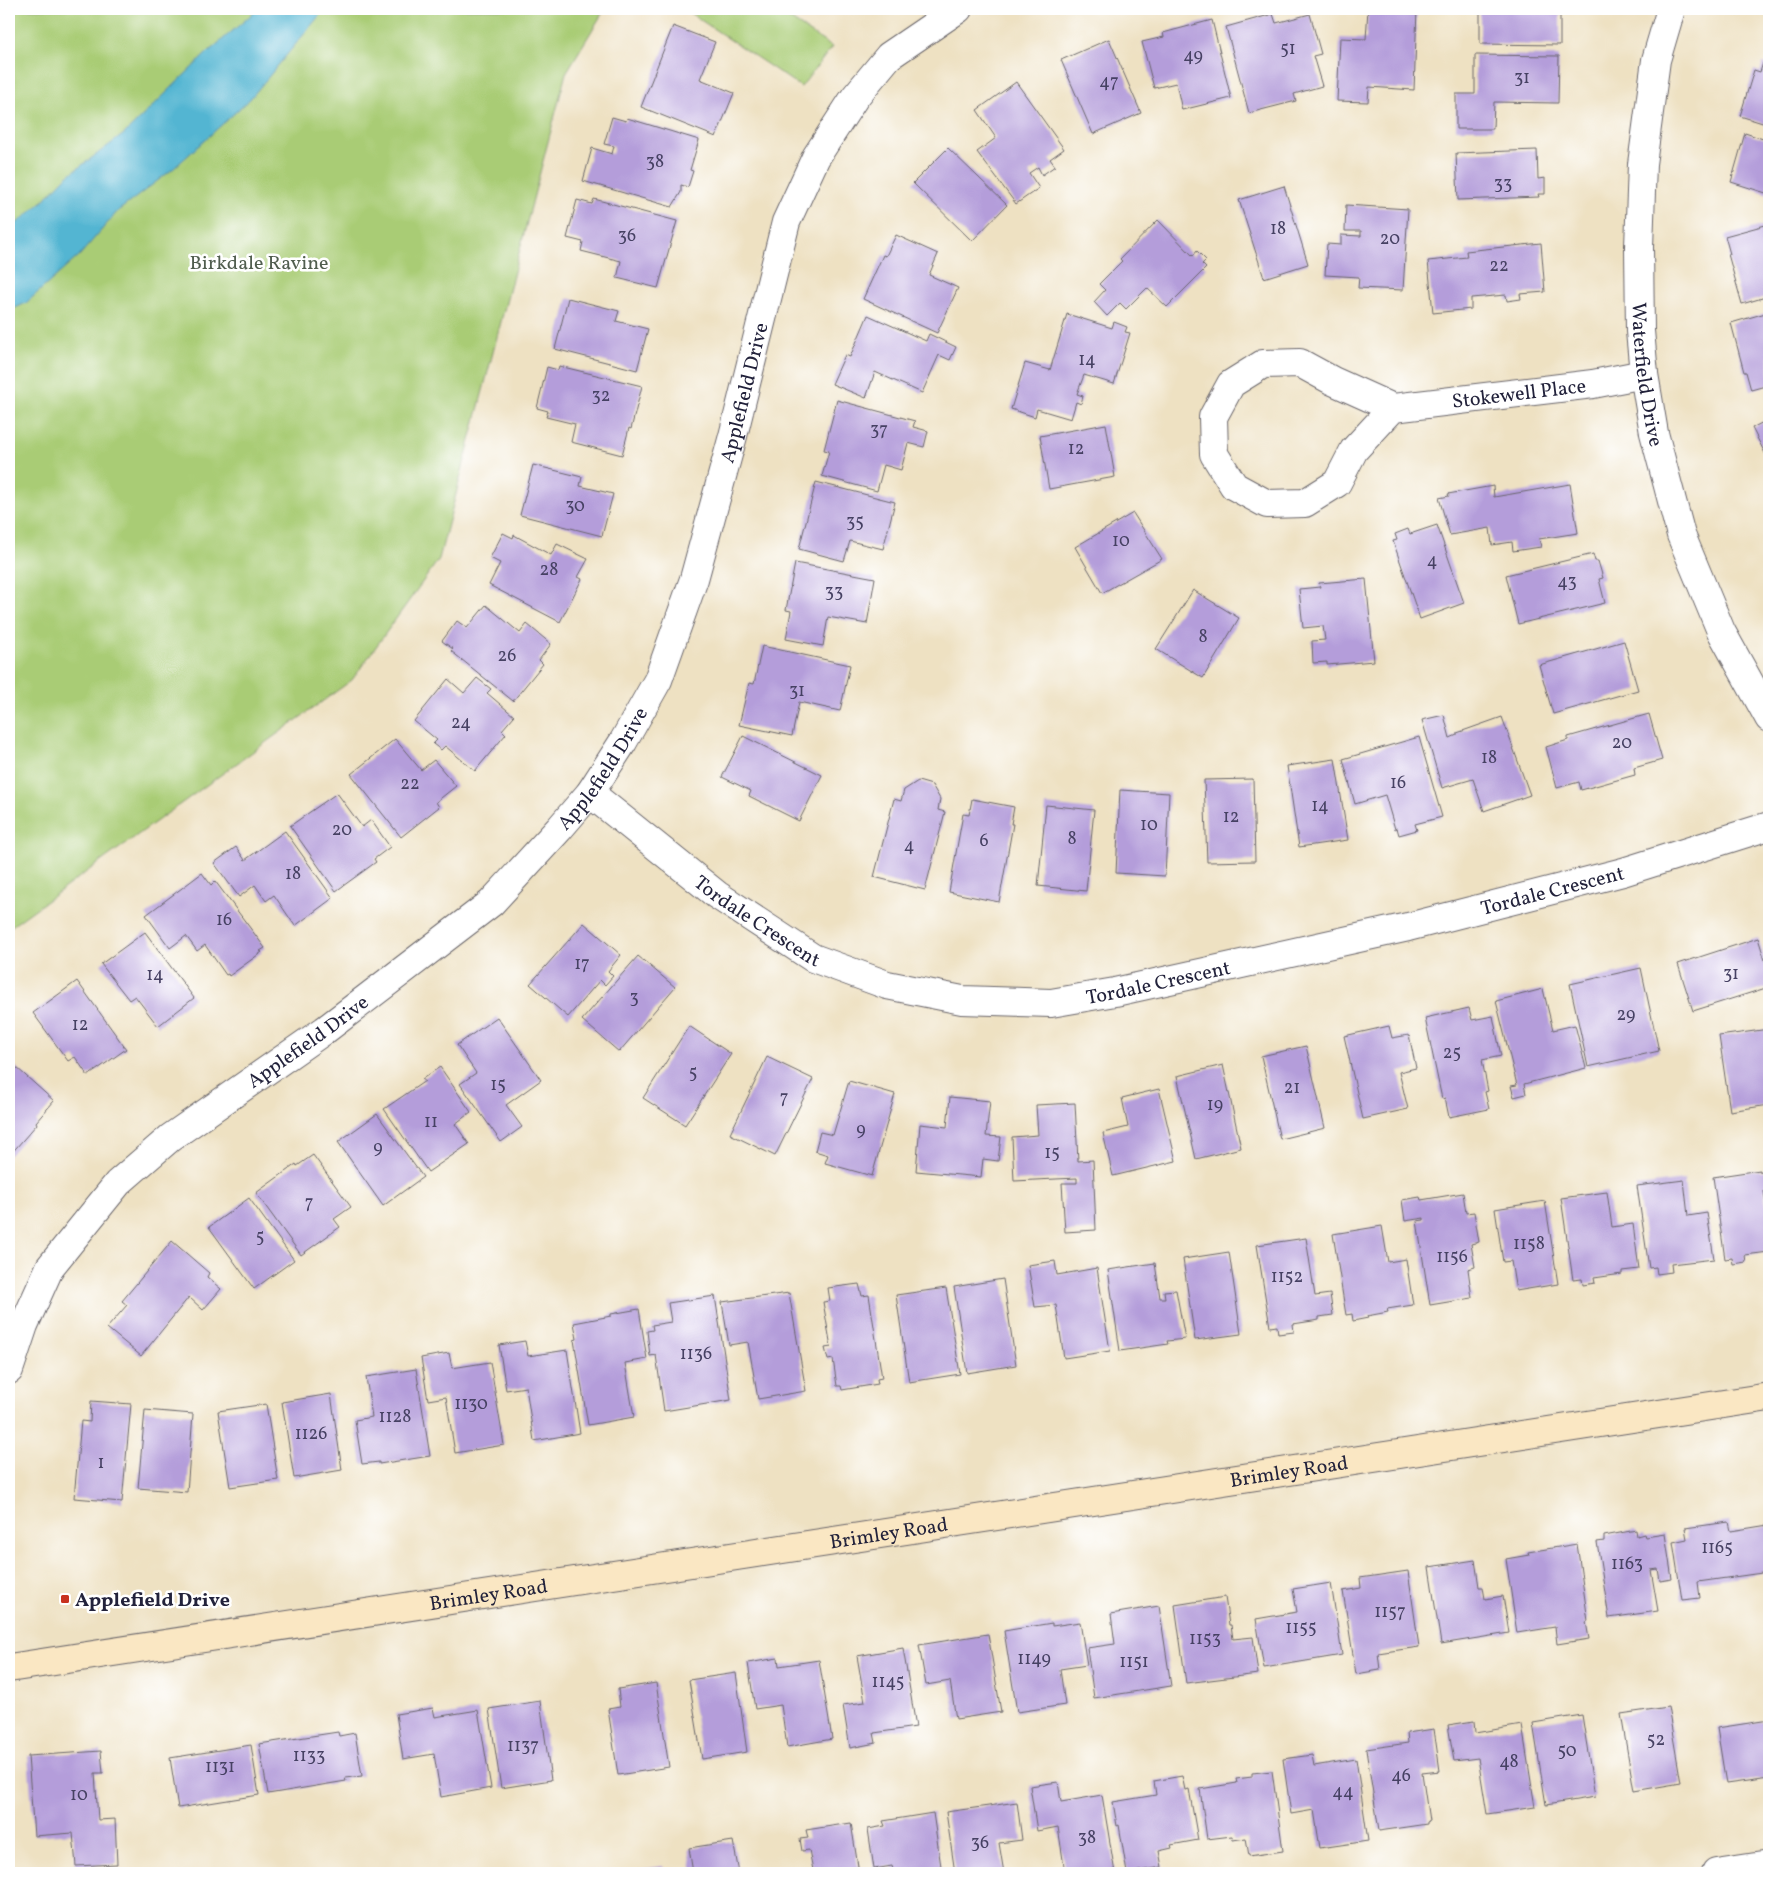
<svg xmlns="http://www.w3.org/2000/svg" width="1778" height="1882" font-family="Vollkorn,serif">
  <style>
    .green { fill: #a9cc75; stroke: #667758 }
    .water { fill: #53b5d2; stroke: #3a6c86 }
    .building { fill: #b49dda }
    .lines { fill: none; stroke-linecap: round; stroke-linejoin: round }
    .minor-casing { stroke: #69656a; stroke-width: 30 }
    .secondary-casing { stroke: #69656a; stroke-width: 30 }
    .minor { stroke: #fff; stroke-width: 28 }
    .secondary { stroke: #fae7c3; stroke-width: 28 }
    .poi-dot { fill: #c8321e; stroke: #fff; stroke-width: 2 }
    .labels { text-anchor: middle; stroke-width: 5; stroke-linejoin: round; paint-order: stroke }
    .number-label { font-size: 18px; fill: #464163 }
    .park-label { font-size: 20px; fill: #515e4f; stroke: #fff }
    .street-label { font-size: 20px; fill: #22223b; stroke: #fff }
    .poi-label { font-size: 20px; font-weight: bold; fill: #22223b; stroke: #fff; text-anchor: start }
  </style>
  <rect width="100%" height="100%" fill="#fff"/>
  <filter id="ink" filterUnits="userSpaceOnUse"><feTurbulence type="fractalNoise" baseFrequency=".02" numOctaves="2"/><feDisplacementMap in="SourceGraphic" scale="10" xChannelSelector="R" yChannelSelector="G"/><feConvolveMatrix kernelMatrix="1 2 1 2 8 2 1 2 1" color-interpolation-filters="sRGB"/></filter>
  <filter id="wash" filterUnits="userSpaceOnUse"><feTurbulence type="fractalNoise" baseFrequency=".0096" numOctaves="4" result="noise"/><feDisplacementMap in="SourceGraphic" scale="20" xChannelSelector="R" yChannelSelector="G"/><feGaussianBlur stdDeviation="1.12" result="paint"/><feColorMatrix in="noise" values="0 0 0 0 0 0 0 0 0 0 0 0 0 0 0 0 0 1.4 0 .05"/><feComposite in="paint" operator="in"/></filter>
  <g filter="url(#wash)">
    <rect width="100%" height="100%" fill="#eee1c2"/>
    <!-- green -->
    <path class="green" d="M9 9H605L566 73 439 559 352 680 9 928Z
      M684 9H775L832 47 801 87Z"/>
    <!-- water -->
    <path class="water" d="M258 9H325L250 99 173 169 118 211 79 256 26 303 9 311V230L43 201 66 177 124 134 208 52Z"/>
    <g id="blocks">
      <!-- building -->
      <path class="building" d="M1368 9H1417L1414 90 1369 87 1368 102 1337 101 1340 38 1366 39Z
        M1480 9H1560V45L1480 44Z
        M1273 14 1276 23 1310 14 1321 54 1313 56 1322 86 1294 94 1296 101 1249 113 1226 27Z
        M1212 20 1231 98 1182 110 1176 83 1154 88 1142 42 1164 37 1163 33Z
        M673 26 715 42 700 79 734 93 716 137 641 107Z
        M1109 39 1141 113 1093 134 1061 60Z
        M1475 55 1559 56 1558 103 1494 102 1493 129H1456V94H1475Z
        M1763 63 1769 65V125L1740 116 1754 70 1760 72Z
        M1016 82 1064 149 1050 159 1055 166 1042 175 1038 167 1029 173 1039 188 1016 204 977 152 996 138 977 110Z
        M612 117 626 121 627 118 699 140 690 170 693 171 688 187 681 185V192L672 207 583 181 592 148 612 154 614 146 604 144Z
        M1745 133 1769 141V194L1731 182Z
        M948 148 1007 205 972 241 913 183Z
        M1537 150 1538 179 1545 178V194H1538L1539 197 1458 200 1456 153Z
        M1284 186 1308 264 1264 278 1239 200Z
        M594 199 677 221 658 288 617 278 621 261 581 251 583 242 567 238 577 200 592 204Z
        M1346 205 1408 209 1403 290 1358 288 1359 277 1325 275 1327 244 1341 245V235L1361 236V231H1345Z
        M1158 220 1193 256 1197 251 1206 260 1202 264 1206 268 1167 307 1147 288 1126 309 1120 303 1107 316 1094 302 1105 290 1099 284 1122 261 1120 259Z
        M1769 224V296L1742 304 1728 254H1730L1725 236Z
        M896 235 938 254 929 275 958 288 937 333 863 299 883 255 886 256Z
        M1541 243 1545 292 1520 294 1521 299 1507 301 1506 295 1471 298V309L1433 313 1428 261 1467 257 1466 251Z
        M568 298 619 311 616 321 648 329 637 370 555 349Z
        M1769 312V385L1751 390 1746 372H1744L1731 323Z
        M1067 314 1112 328 1114 322 1127 327 1125 332 1130 333 1114 384 1084 375 1077 394 1083 396 1081 404 1076 402 1071 419 1037 409 1035 417 1011 409 1025 363 1050 370Z
        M868 315 926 341 929 334 956 347 950 360 939 355 922 393 875 372 866 398 832 384 845 355 850 357Z
        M559 366 642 386 631 429 629 428 622 455 571 442 575 424 546 417 548 411 537 408 547 367 558 370Z
        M837 400 915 421 913 427 928 431 924 447 908 443 901 470 884 465 877 491 822 476 829 451 824 450Z
        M1769 419V461L1752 428Z
        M1106 424 1115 477 1049 489 1040 436Z
        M533 465 582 477 580 486 613 494 602 536 520 515Z
        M816 482 895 502 883 549 850 541 844 561 799 549Z
        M1570 484 1578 533 1539 539 1541 547 1513 551 1512 542 1492 545 1490 528 1450 535 1439 498 1449 496 1448 494 1493 486 1494 497Z
        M1133 513 1162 559 1102 593 1075 547Z
        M1437 525 1464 603 1420 619 1393 541 1397 540 1395 534 1408 529 1410 534Z
        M503 533 513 538 514 535 551 555 557 544 588 559 578 577 582 579 560 622 489 585 500 563 490 558Z
        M1593 554 1595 561H1598L1603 578 1599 579 1605 603 1518 624 1506 575Z
        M795 563 875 578 867 624 828 617 823 646 786 639 791 611 786 610Z
        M1366 579 1374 661 1327 665V662L1313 663 1312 641 1325 640 1323 626 1303 628 1299 589 1320 587 1319 583Z
        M1193 590 1239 618 1203 678 1156 649Z
        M486 605 520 633 527 624 551 644 539 660 543 664 513 701 451 651 453 649 442 641 457 621 467 628Z
        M1624 641 1638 690 1553 714 1539 665Z
        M762 646 850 665 840 711 799 702 792 736 739 725 749 683 754 684Z
        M477 678 491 689 487 693 514 716 502 730 506 734 475 771 445 746 441 750 433 744 437 740 414 721 448 679 464 693Z
        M1649 714 1662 760 1634 768 1635 775 1581 790 1579 782 1557 788 1546 747 1568 740V737Z
        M1444 715 1450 738 1457 735V733L1502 717 1530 795 1484 811 1473 779 1442 788 1422 720Z
        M743 736 822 775 799 821 749 796 751 791 722 777Z
        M1419 737 1442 817 1415 824 1417 830 1399 835 1397 828 1395 829 1385 795 1355 804 1343 759Z
        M395 739 421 770 434 760 456 786 436 802 439 807 401 837 351 774Z
        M1335 759 1348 840 1299 847 1287 766Z
        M1253 779 1255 861 1207 862 1204 780Z
        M918 781 932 785 940 799 938 810 945 812 925 890 874 877 894 799 901 801 904 790Z
        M1120 790 1169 793 1165 876 1116 873Z
        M337 793 362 827 371 820 390 847 374 859 376 862 336 891 290 826Z
        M972 799 1014 807 1011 824H1013L999 902 949 892 963 814 969 815Z
        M1046 805 1094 810 1086 891 1038 886Z
        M285 831 333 898 295 926 274 895 266 901 255 885 239 897 214 863 236 847 245 860Z
        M202 873 211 885 215 881 265 948 260 951 262 952 229 976 228 974 226 975 205 945 197 951 186 936 170 948 146 915Z
        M584 923 621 955 608 971 613 976 605 985 600 980 568 1017 530 984Z
        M145 932 194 998 158 1026 135 996 129 1000 101 964Z
        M1758 938 1769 973V987L1693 1011 1678 964Z
        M638 956 675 987 619 1052 582 1020Z
        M1641 968 1659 1051 1588 1067 1570 984Z
        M77 981 126 1049 88 1076 75 1057 68 1061 33 1013Z
        M1543 989 1553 1030 1575 1025 1586 1068 1524 1084 1526 1094 1514 1097 1511 1086 1517 1085 1496 1001Z
        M1469 1008 1472 1020 1493 1016 1501 1056 1482 1060 1488 1091 1485 1092 1489 1109 1449 1117 1445 1098 1442 1099 1425 1018Z
        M497 1017 541 1080 506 1105 522 1127 501 1142 460 1084 476 1073 457 1045Z
        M689 1026 731 1054 685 1125 643 1098Z
        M1389 1026 1392 1038 1409 1035 1416 1068 1399 1072 1408 1109 1363 1119 1344 1036Z
        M1769 1029V1105L1730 1111 1719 1036Z
        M1306 1046 1325 1128 1280 1139 1261 1056Z
        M767 1057 813 1079 775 1156 730 1134Z
        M1223 1065 1241 1148 1196 1159 1177 1076Z
        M16 1067 54 1101 36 1122 37 1124 9 1156V1074Z
        M440 1067 471 1112 455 1124 469 1144 428 1172 384 1109 425 1081 422 1079Z
        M849 1081 895 1094 872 1176 825 1163 828 1155 815 1151 820 1132 833 1135Z
        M1159 1089 1176 1161 1113 1176 1103 1133 1128 1127 1122 1098Z
        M950 1097 990 1101 986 1136 1001 1137 998 1161 983 1159 981 1177 916 1171 920 1124 947 1127Z
        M1075 1103 1078 1161 1093 1160 1096 1230 1065 1232 1062 1183H1077V1178L1014 1181 1012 1137 1038 1135 1036 1105Z
        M377 1114 423 1177 383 1206 338 1142Z
        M313 1155 351 1207 334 1219 340 1227 301 1255 256 1193 296 1164 297 1166Z
        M1760 1170V1172L1766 1171 1769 1190 1764 1191 1766 1205H1769V1252L1745 1255 1746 1262 1733 1264 1732 1258 1725 1259 1713 1177Z
        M1684 1180 1688 1216 1707 1213 1714 1259 1671 1264 1672 1272 1657 1274 1656 1267 1649 1268 1637 1186Z
        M1607 1192 1612 1227 1633 1224 1639 1269 1622 1271V1274L1594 1278 1595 1283 1583 1285 1582 1279 1573 1280 1561 1198Z
        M1463 1193 1466 1213 1474 1212 1479 1242 1471 1244 1475 1267 1468 1269 1472 1298 1430 1305 1417 1221 1424 1220V1218L1405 1221 1402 1200 1420 1197 1421 1200Z
        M249 1198 294 1260 254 1289 209 1227Z
        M1545 1201 1558 1284 1516 1291 1511 1261 1503 1262 1495 1209Z
        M1382 1226 1388 1262 1406 1259 1413 1305 1387 1309 1388 1312 1367 1316 1368 1318 1353 1321 1352 1314 1346 1315 1333 1234Z
        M1306 1238 1315 1296 1330 1294 1333 1315 1319 1317V1320L1293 1324 1294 1332 1278 1334 1277 1326 1270 1327 1257 1245Z
        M172 1241 209 1273 207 1277 221 1289 203 1310 189 1297 141 1356 107 1328 127 1305 122 1301Z
        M1229 1252 1241 1334 1195 1340 1183 1259Z
        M1055 1261 1057 1275 1097 1268 1110 1351 1064 1358 1056 1305 1035 1307 1028 1265Z
        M1155 1263 1160 1298H1165L1164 1291 1176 1290 1185 1339 1167 1341 1168 1344 1120 1351 1108 1270Z
        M1003 1279 1016 1365 967 1373 954 1287Z
        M859 1284 862 1296 869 1295 882 1378 877 1379 878 1384 842 1390 841 1386H837L833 1359 828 1360 825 1348 831 1347 823 1302 830 1301 828 1288Z
        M946 1288 960 1374 909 1382 896 1295Z
        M789 1293 806 1391 758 1399 748 1342 729 1345 722 1302Z
        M715 1296 731 1400 664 1411 656 1355 650 1356 647 1331 653 1330 652 1325 671 1322 668 1303Z
        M639 1309 647 1359 625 1363 634 1417 588 1425 574 1340 577 1339 574 1323 611 1316V1314Z
        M525 1341 528 1356 567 1350 580 1433 534 1441 526 1387 506 1390 499 1345Z
        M449 1353 452 1368 490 1362 504 1445 455 1453 446 1397 428 1400 421 1358Z
        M416 1369 430 1456 379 1464V1462L362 1464 355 1420 372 1417 366 1377Z
        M331 1394 342 1470 294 1478 282 1402Z
        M91 1401 131 1404 122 1502 74 1498 81 1421 90 1422Z
        M266 1404 278 1480 230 1487 218 1411Z
        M145 1410 193 1414 187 1492 138 1488Z
        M1729 1522 1731 1531 1768 1525 1769 1572 1698 1582 1700 1598 1682 1600 1673 1542 1687 1539 1685 1528Z
        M1636 1530 1637 1536 1644 1534 1645 1537 1665 1534 1672 1579 1660 1581 1658 1569 1651 1570 1658 1611 1609 1618 1597 1542 1604 1541V1536Z
        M1577 1544 1588 1621 1586 1622 1589 1639 1557 1644 1555 1627 1517 1633 1506 1559 1529 1555 1528 1552Z
        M1475 1560 1479 1587H1483L1485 1599 1503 1596 1509 1633 1441 1644 1429 1567Z
        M1408 1571 1419 1647 1378 1653 1380 1670 1356 1674 1343 1591 1361 1588 1360 1578Z
        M1331 1583 1342 1655 1264 1668 1256 1619 1297 1612 1293 1589Z
        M1225 1597 1229 1625H1231L1233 1639 1253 1637 1258 1674 1186 1683 1175 1605Z
        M1159 1606 1171 1686 1094 1698 1087 1648 1115 1644 1111 1614Z
        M1080 1622 1087 1665 1060 1669 1065 1705 1017 1712 1004 1631 1052 1623V1626Z
        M988 1634 1001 1712 956 1719 950 1681 926 1685 919 1645Z
        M903 1648 916 1727 874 1733 876 1743 850 1748 843 1705 865 1702 857 1656Z
        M778 1658 779 1666 819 1660 832 1739 787 1747 781 1705 755 1709 748 1663Z
        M736 1673 747 1752 702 1759 689 1680Z
        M656 1683 669 1767 618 1775 608 1709 620 1707 618 1689Z
        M540 1701 551 1780 501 1788 489 1709Z
        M1668 1707 1681 1783 1634 1791 1621 1714Z
        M433 1708 435 1717 478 1710 491 1788 441 1797 434 1754 403 1759 396 1714Z
        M1582 1715 1595 1797 1546 1805 1533 1723Z
        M1769 1720V1778L1726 1784 1717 1728Z
        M1474 1721 1475 1733 1522 1725 1535 1807 1487 1814 1478 1758 1454 1761 1448 1725Z
        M1434 1729 1440 1771 1422 1773 1429 1821 1427 1822V1824L1379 1831 1366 1749 1408 1743 1407 1733Z
        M338 1732 339 1736 355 1733 362 1776 345 1778 346 1781 268 1794 259 1744Z
        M251 1745 259 1795 178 1808 170 1758Z
        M101 1751 103 1773H95L98 1820 115 1819 117 1864 76 1866 73 1833 34 1836 28 1756Z
        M1312 1755 1314 1766 1356 1759 1368 1841 1320 1848 1314 1810 1291 1814 1283 1759Z
        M1272 1771 1283 1851 1249 1856 1246 1838 1233 1840 1232 1836 1207 1839 1200 1789 1237 1783 1236 1779 1252 1777V1773Z
        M1182 1776 1185 1790 1189 1789 1198 1840 1171 1845 1172 1848 1159 1851 1162 1867 1127 1873 1119 1825 1117 1826 1113 1802 1156 1795 1154 1781Z
        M1058 1782 1061 1802 1102 1795 1115 1873H1065L1058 1827 1037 1831 1030 1786Z
        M1017 1802 1022 1840 999 1843 1004 1873H955L946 1812Z
        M933 1813 942 1873H894L892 1866 874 1869 868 1829 885 1826 883 1821Z
        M851 1823 859 1873H802L813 1870 809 1850 802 1851 800 1839 808 1838 806 1830Z
        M733 1841 739 1873H693L689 1848Z
        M663 1866 664 1873H622V1872Z"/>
    </g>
  </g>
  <g filter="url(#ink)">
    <use href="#blocks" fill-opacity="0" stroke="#69656a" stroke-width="1"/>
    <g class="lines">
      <defs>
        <g id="minor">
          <path id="s1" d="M1671 9 1656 60 1642 164 1639 247 1640 331 1644 374 1654 433 1681 535 1721 631 1769 718"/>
          <path id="s2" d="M1393 408 1354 450 1337 483 1305 503 1267 504 1234 486 1214 454 1213 417 1231 384 1263 364 1300 363 1333 381 1393 408 1593 384 1644 374"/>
          <path id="s3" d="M590 793 717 895 813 958 887 985 962 1000 1051 1003 1115 992 1408 927 1623 872 1769 826"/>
          <path id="s4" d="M9 1370 24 1325 50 1267 118 1183 170 1138 325 1030 491 903 559 829 590 793 623 742 658 680 694 579 733 436 786 222 816 157 855 97 889 56 958 9"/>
          <path d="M1716 1873 1769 1865"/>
        </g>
        <g id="secondary">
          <path id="s5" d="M9 1668 1769 1397"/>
        </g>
      </defs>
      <!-- minor casing -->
      <use href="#minor" class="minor-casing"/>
      <!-- secondary casing -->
      <use href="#secondary" class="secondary-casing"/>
      <!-- minor -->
      <use href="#minor" class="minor"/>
      <!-- secondary -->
      <use href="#secondary" class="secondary"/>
    </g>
  </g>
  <!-- markers -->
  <rect class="poi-dot" x="60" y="1594" width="10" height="10" rx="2.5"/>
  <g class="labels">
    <!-- number labels -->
    <g class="number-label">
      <text x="1288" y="54">51</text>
      <text x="1193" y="61">49</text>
      <text x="1522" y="83">31</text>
      <text x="1109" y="87">47</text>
      <text x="655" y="167">38</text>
      <text x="1503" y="189">33</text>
      <text x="1278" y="234">18</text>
      <text x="627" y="241">36</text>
      <text x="1390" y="244">20</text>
      <text x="1499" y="271">22</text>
      <text x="1087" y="365">14</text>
      <text x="601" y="401">32</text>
      <text x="879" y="435">37</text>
      <text x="1076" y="454">12</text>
      <text x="575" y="511">30</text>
      <text x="855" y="527">35</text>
      <text x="1121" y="546">10</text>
      <text x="1432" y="566">4</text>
      <text x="549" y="575">28</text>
      <text x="1567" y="587">43</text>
      <text x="834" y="597">33</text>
      <text x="1203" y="642">8</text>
      <text x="507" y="661">26</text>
      <text x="797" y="696">31</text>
      <text x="461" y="728">24</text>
      <text x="1622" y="748">20</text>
      <text x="1489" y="763">18</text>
      <text x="1398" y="788">16</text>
      <text x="410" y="789">22</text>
      <text x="1320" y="811">14</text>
      <text x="1231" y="822">12</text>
      <text x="1149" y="830">10</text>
      <text x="342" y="835">20</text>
      <text x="1072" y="844">8</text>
      <text x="984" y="846">6</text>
      <text x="909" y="851">4</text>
      <text x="293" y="879">18</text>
      <text x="224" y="925">16</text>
      <text x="582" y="969">17</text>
      <text x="1731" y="979">31</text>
      <text x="155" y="980">14</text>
      <text x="634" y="1003">3</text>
      <text x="1626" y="1020">29</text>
      <text x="80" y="1030">12</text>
      <text x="1452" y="1058">25</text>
      <text x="693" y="1078">5</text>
      <text x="498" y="1090">15</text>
      <text x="1292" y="1093">21</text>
      <text x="784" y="1103">7</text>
      <text x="1215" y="1110">19</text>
      <text x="431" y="1127">11</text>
      <text x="861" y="1135">9</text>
      <text x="378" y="1153">9</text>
      <text x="1052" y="1158">15</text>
      <text x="309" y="1208">7</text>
      <text x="260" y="1242">5</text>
      <text x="1529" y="1249">1158</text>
      <text x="1452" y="1262">1156</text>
      <text x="1287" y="1282">1152</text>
      <text x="696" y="1359">1136</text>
      <text x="471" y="1409">1130</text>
      <text x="395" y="1422">1128</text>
      <text x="311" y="1439">1126</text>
      <text x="101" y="1468">1</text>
      <text x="1717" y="1553">1165</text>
      <text x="1627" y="1569">1163</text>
      <text x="1390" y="1617">1157</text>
      <text x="1301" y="1633">1155</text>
      <text x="1205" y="1644">1153</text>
      <text x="1034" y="1664">1149</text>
      <text x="1134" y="1667">1151</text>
      <text x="888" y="1687">1145</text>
      <text x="1656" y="1745">52</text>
      <text x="523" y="1751">1137</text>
      <text x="1567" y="1756">50</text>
      <text x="309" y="1761">1133</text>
      <text x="1509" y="1767">48</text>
      <text x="220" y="1772">1131</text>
      <text x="1401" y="1781">46</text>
      <text x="1343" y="1797">44</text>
      <text x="79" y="1800">10</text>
      <text x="1087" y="1843">38</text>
      <text x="980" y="1848">36</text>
    </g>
    <!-- park labels -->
    <g class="park-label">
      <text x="259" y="269">Birkdale Ravine</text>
    </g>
    <!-- street labels -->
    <g class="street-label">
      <text dy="7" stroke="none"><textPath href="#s1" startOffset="369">Waterfield Drive</textPath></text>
      <text dy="7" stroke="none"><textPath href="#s4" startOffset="1266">Applefield Drive</textPath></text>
      <text dy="7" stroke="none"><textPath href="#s2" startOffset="625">Stokewell Place</textPath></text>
      <text dy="7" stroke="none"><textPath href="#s4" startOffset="861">Applefield Drive</textPath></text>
      <text dy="7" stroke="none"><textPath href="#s3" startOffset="1036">Tordale Crescent</textPath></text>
      <text dy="7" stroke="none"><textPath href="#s3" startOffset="211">Tordale Crescent</textPath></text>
      <text dy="7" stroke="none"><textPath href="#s3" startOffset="631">Tordale Crescent</textPath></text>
      <text dy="7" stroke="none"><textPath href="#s4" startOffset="456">Applefield Drive</textPath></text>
      <text dy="7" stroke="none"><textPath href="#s5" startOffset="1295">Brimley Road</textPath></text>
      <text dy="7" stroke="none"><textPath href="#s5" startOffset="890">Brimley Road</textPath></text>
      <text dy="7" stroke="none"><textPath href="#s5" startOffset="485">Brimley Road</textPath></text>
    </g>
    <!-- poi labels -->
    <g class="poi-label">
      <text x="75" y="1606">Applefield Drive</text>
    </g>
  </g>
  <!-- margin -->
  <rect width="1778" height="1882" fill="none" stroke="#fff" stroke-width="30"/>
</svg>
